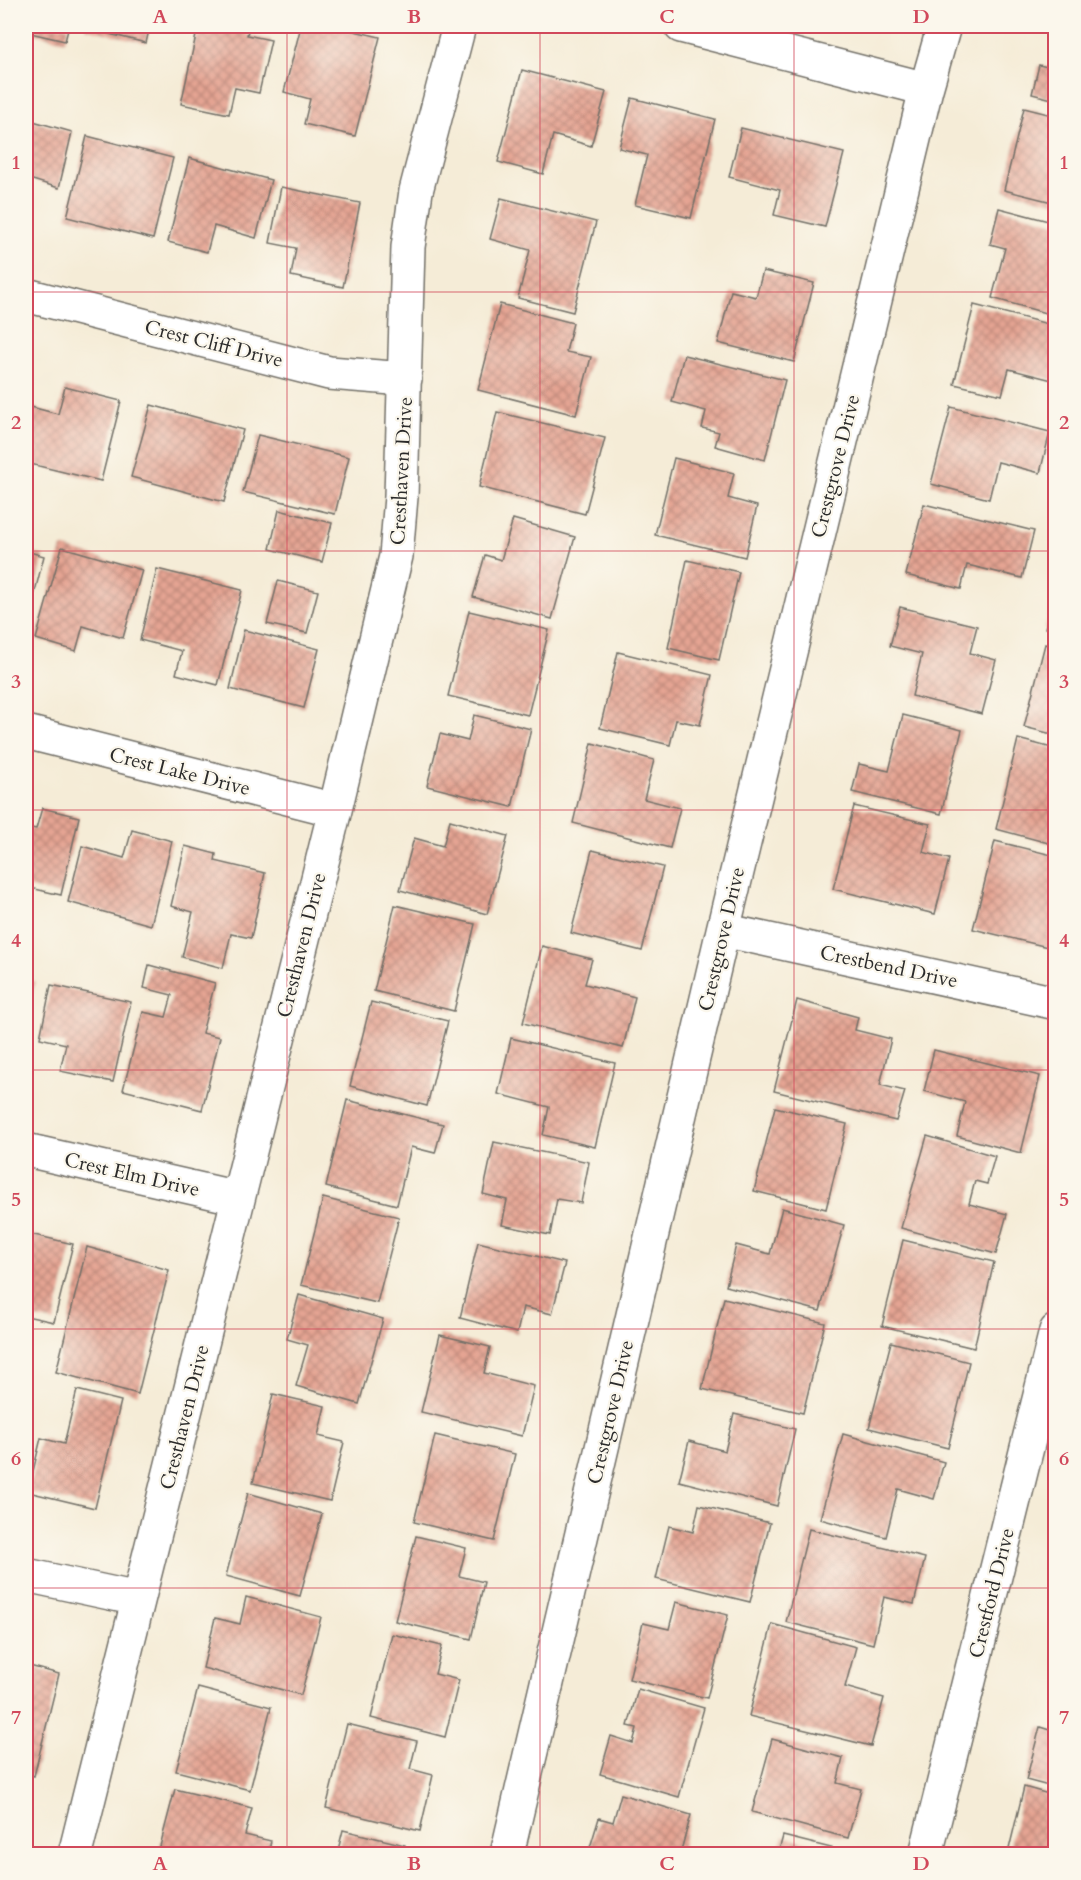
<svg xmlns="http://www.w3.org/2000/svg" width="1081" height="1880" font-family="Cardo,serif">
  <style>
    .building { fill: url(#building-cross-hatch) }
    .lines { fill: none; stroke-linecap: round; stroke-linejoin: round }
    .minor-casing { stroke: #726f67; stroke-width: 36 }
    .minor { stroke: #fff; stroke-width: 33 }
    .grid { fill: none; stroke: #d1495b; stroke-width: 1.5; stroke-opacity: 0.55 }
    .labels { text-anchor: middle; stroke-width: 4.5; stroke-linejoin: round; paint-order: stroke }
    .street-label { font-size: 20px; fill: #2b2b2b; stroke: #fbf7ec }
    .neatline { fill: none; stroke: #d1495b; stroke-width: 2 }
    .grid-label { font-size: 20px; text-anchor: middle; font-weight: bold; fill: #d1495b }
  </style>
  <defs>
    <pattern id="building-cross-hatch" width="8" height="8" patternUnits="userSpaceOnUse" patternTransform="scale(1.5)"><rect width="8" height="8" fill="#e5a493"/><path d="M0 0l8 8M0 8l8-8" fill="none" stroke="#ba8678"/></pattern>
  </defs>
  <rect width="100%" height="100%" fill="#fbf7ec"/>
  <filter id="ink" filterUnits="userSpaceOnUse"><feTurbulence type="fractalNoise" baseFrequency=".0167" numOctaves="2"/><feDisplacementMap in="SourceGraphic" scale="12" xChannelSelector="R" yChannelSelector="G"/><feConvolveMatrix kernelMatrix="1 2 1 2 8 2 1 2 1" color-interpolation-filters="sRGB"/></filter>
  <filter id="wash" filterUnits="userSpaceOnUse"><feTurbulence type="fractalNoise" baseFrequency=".008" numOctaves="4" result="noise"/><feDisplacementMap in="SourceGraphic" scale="24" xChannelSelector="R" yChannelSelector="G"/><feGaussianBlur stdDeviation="1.35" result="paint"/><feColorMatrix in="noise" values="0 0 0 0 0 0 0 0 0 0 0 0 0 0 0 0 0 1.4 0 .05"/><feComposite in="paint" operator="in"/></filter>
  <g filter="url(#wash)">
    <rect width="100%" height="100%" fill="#f5ecd7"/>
    <g id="blocks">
      <!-- building -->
      <path class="building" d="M26 26H69L65 41 26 32Z
        M86 26H150L146 43 85 28Z
        M198 26H249L247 35 271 40 259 93 235 88 229 114 181 104Z
        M301 26H333L380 37 355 136 304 124 310 99 284 92Z
        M1039 65 1056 69V100L1032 94Z
        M522 70 606 92 591 146 553 135 543 174 498 162Z
        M632 98 715 119 691 218 635 205 647 155 619 148Z
        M1024 108 1056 116V203L1004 190Z
        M26 119 72 132 59 188 26 178Z
        M741 128 844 153 825 227 774 215 780 190 729 177Z
        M87 136 173 158 153 239 67 217Z
        M189 158 271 180 256 238 214 226 207 252 168 242Z
        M281 187 360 203 343 287 291 276 296 248 270 243Z
        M501 198 596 222 573 312 518 298 530 250 490 239Z
        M999 208 1056 223V316L992 298 1005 248 990 244Z
        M763 271 814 283 794 362 718 343 731 291 756 297Z
        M500 304 573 323 566 352 591 357 576 415 478 390Z
        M974 305 1056 326V381L1009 369 1002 395 954 384Z
        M684 355 785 380 765 460 715 446 719 432 702 428 706 411 672 402Z
        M65 387 121 401 101 481 26 463V429L31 407 58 414Z
        M151 405 243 430 224 502 131 477Z
        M951 407 1050 432 1040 473 998 462 989 499 931 484Z
        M497 412 605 438 585 514 479 487Z
        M258 435 349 457 335 514 243 492Z
        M674 458 734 473 728 498 757 506 745 557 655 535Z
        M924 504 1034 531 1022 578 967 565 961 589 906 575Z
        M279 510 332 523 322 562 270 549Z
        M513 519 575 537 552 619 473 597 485 555 501 560Z
        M62 547 142 570 123 638 83 626 76 651 36 639Z
        M26 551 44 556 26 627Z
        M687 560 739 572 719 660 668 648Z
        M157 569 242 590 218 685 176 674 182 651 140 640Z
        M278 581 318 591 307 633 267 624Z
        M1055 591H1056V631L1045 628Z
        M900 607 977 626 970 653 996 660 982 714 912 696 922 654 890 646Z
        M469 611 549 630 528 715 448 696Z
        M244 630 319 649 304 708 230 689Z
        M1045 644 1056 647V735L1024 727Z
        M618 652 712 675 700 725 676 720 670 745 600 728Z
        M474 715 531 729 512 807 427 786 440 734 468 741Z
        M903 715 962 730 941 814 852 792 859 764 889 771Z
        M1018 739 1056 749V845L996 829Z
        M592 743 654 760 644 799 680 808 670 848 573 823Z
        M854 806 930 824 923 852 949 859 935 914 833 889Z
        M42 808 79 817 61 895 26 887V827L36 829Z
        M450 820 508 836 487 914 400 890 414 838 443 846Z
        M132 830 172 841 151 925 68 902 82 846 124 858Z
        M995 841 1056 856V909L1053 917 1056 918V949L973 929Z
        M185 846 216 854 215 861 265 873 251 938 231 934 223 968 182 957 193 912 171 906Z
        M592 850 663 867 642 951 571 933Z
        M395 905 475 924 454 1011 374 991Z
        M542 946 592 959 585 984 635 997 623 1048 523 1023Z
        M149 965 215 983 202 1033 220 1037 202 1110 123 1090 143 1012 166 1017 172 995 144 988Z
        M26 980 35 982 26 1017Z
        M51 985 131 1002 113 1082 60 1071 66 1044 40 1038Z
        M797 1000 858 1017 855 1030 891 1039 880 1085 905 1091 896 1121 774 1091Z
        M371 1002 448 1021 427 1106 350 1086Z
        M511 1038 615 1063 595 1147 543 1135 549 1107 498 1094Z
        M934 1050 1040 1076 1021 1153 957 1136 965 1102 924 1091Z
        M347 1100 443 1124 435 1153 411 1147 397 1205 326 1187Z
        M775 1107 847 1124 826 1209 754 1191Z
        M927 1136 995 1156 987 1184 975 1181 969 1204 1007 1214 996 1254 901 1228Z
        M494 1142 589 1162 581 1203 557 1199 550 1235 502 1225 507 1200 483 1194Z
        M323 1198 399 1217 377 1303 301 1285Z
        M782 1208 844 1225 820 1311 726 1286 736 1245 770 1254Z
        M26 1233 73 1244 54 1322 26 1316Z
        M903 1240 994 1262 974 1348 882 1326Z
        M478 1242 565 1263 552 1314 523 1307 517 1333 460 1318Z
        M87 1247 169 1270 138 1394 56 1372Z
        M299 1295 383 1319 359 1404 296 1386 308 1345 287 1339Z
        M724 1298 825 1323 803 1413 702 1389Z
        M440 1335 490 1347 484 1373 534 1386 522 1436 421 1412Z
        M891 1342 969 1362 948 1448 869 1428Z
        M77 1390 121 1401 95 1508 28 1492 41 1438 64 1444Z
        M273 1394 325 1406 318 1436 344 1442 330 1501 253 1483Z
        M734 1414 795 1429 777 1506 679 1481 689 1441 725 1451Z
        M843 1434 944 1462 934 1499 898 1489 886 1537 820 1519Z
        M435 1435 515 1454 494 1541 414 1522Z
        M248 1493 322 1514 300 1596 226 1576Z
        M699 1505 770 1523 750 1602 656 1579 669 1526 693 1532Z
        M809 1529 925 1558 914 1604 884 1597 873 1644 786 1622Z
        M416 1536 466 1548 459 1576 484 1582 471 1639 395 1621Z
        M246 1597 321 1617 301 1695 203 1668 215 1618 240 1624Z
        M676 1602 728 1615 707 1698 629 1679 643 1623 669 1629Z
        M772 1624 856 1647 845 1687 884 1698 871 1746 749 1716Z
        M392 1634 442 1646 435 1674 459 1680 445 1737 371 1718Z
        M26 1665 59 1674 34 1776 26 1774Z
        M198 1688 271 1707 250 1790 176 1771Z
        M638 1689 704 1708 679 1797 600 1774 611 1736 633 1743 637 1728 628 1726Z
        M347 1724 417 1741 410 1769 433 1775 420 1831 326 1808Z
        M1040 1727 1056 1732V1788L1026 1780Z
        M772 1739 843 1758 837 1783 861 1789 848 1838 752 1812Z
        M1024 1787 1056 1796V1854H1028L1009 1849Z
        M175 1789 252 1808 245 1835 271 1841 268 1854H158Z
        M621 1794 691 1815 680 1854H588L599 1818 613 1822Z
        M343 1830 405 1845 403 1854H337Z
        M783 1836 843 1851 842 1854H778Z"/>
    </g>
  </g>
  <g filter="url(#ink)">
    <use href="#blocks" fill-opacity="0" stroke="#726f67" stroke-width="1.5"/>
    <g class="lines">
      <defs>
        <path id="minor" d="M681 26 926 89
          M26 295 329 373 405 379
          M26 732 335 810
          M723 930 1056 1003
          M26 1150 238 1198
          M26 1575 138 1599
          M75 1854 335 810 396 556 401 497 408 247 416 191 459 26
          M507 1854 723 930 926 89 944 26
          M926 1854 1056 1331"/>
      </defs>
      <!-- minor casing -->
      <use href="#minor" class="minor-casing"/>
      <!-- minor -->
      <use href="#minor" class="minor"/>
    </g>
  </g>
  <!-- grid -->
  <path class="grid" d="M287 26V1854M540 26V1854M794 26V1854M26 292H1056M26 551H1056M26 810H1056M26 1070H1056M26 1329H1056M26 1588H1056"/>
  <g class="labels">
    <!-- street labels -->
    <g class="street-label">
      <text transform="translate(214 343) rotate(14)" y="7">Crest Cliff Drive</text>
      <text transform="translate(835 466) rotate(-76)" y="7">Crestgrove Drive</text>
      <text transform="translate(401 471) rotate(-87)" y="7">Cresthaven Drive</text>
      <text transform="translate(180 771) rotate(14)" y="7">Crest Lake Drive</text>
      <text transform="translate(721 939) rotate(-77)" y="7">Crestgrove Drive</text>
      <text transform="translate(301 945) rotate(-76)" y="7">Cresthaven Drive</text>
      <text transform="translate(889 966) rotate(12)" y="7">Crestbend Drive</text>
      <text transform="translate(132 1174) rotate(13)" y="7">Crest Elm Drive</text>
      <text transform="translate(610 1412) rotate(-77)" y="7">Crestgrove Drive</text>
      <text transform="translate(184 1417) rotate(-76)" y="7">Cresthaven Drive</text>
      <text transform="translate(991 1593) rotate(-76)" y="7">Crestford Drive</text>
    </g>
  </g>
  <!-- margin -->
  <rect width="1081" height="1880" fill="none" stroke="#fbf7ec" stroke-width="66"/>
  <rect x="33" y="33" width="1015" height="1814" class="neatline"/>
  <g class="grid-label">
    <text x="160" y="23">A</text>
    <text x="414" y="23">B</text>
    <text x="667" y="23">C</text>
    <text x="921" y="23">D</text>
    <text x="16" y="169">1</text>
    <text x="1064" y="169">1</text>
    <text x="16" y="429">2</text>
    <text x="1064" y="429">2</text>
    <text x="16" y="688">3</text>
    <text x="1064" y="688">3</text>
    <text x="16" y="947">4</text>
    <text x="1064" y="947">4</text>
    <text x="16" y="1206">5</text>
    <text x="1064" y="1206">5</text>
    <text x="16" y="1465">6</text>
    <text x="1064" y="1465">6</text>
    <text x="16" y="1724">7</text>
    <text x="1064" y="1724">7</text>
    <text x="160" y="1870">A</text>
    <text x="414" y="1870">B</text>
    <text x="667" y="1870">C</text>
    <text x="921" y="1870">D</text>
  </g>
</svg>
